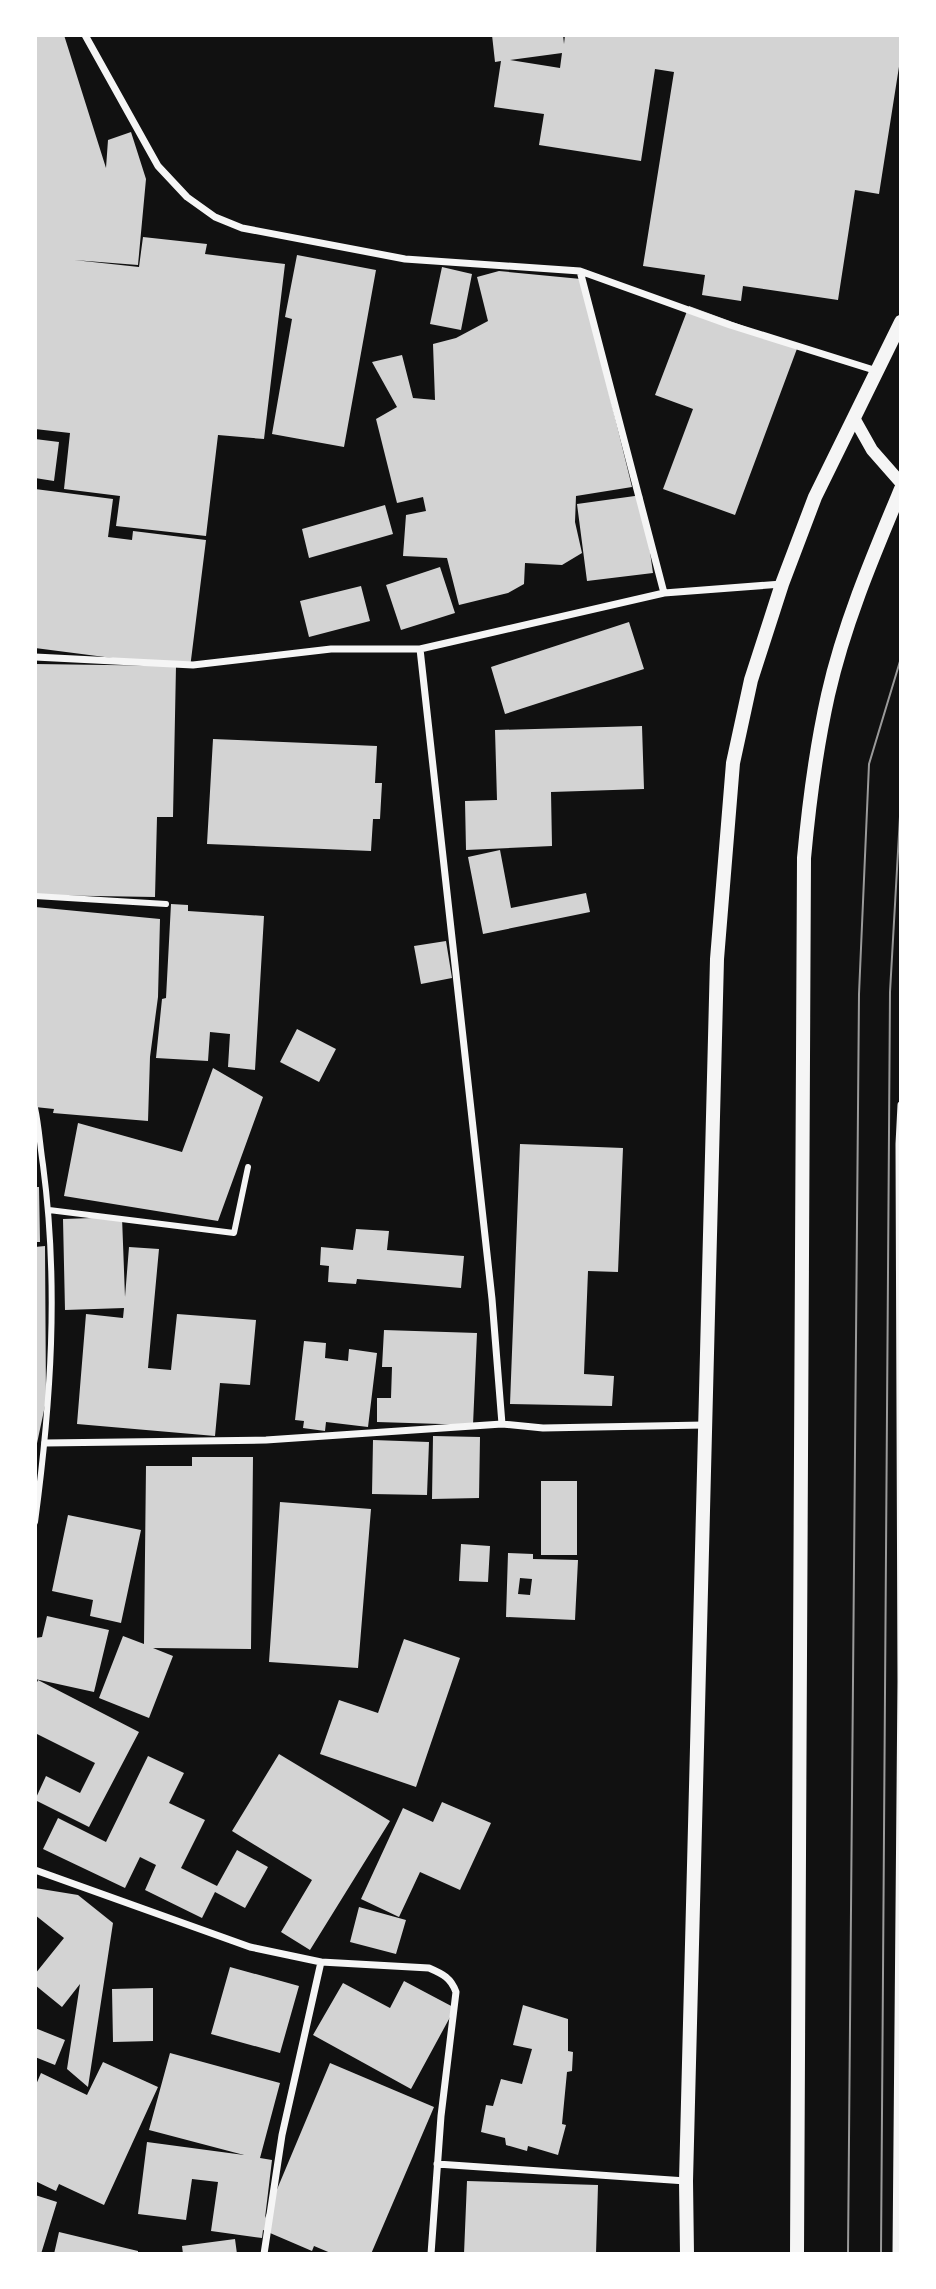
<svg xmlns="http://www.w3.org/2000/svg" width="936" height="2289" font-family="Karla,sans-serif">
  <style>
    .building { fill: #d3d3d3; fill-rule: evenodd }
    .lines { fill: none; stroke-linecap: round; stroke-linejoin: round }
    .pedestrian { stroke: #f5f5f5; stroke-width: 6 }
    .minor { stroke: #f5f5f5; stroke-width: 7 }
    .tertiary { stroke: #f5f5f5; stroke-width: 12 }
    .secondary { stroke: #f5f5f5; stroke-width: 14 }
    .tram { stroke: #9a9a9a; stroke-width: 2 }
  </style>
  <rect width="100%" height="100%" fill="#111"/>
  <!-- building -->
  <path class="building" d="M35 35H64L106 168 108 140 131 132 146 179 138 265 74 260 139 267 143 237 207 244 205 254 285 264 264 439 218 435 206 536 116 526 120 496 64 489 70 433 35 429Z
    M492 35H563L564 44 565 35H901V54L879 194 855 190 838 300 743 286 741 301 702 295 705 275 643 266 674 72 655 69 641 161 539 145 544 114 494 107 501 61 495 62ZM562 53 560 68 510 60Z
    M297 255 376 270 344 447 272 434 292 319 285 317Z
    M442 267 472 274 461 330 430 324Z
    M499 271 581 279 632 487 576 496 575 522 582 553 562 565 525 563 524 584 508 593 459 605 447 558 403 556 406 515 426 511 423 497 397 503 376 419 397 407 372 362 402 355 413 398 435 400 433 344 456 338 488 321 477 277Z
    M689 306 798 346 735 515 663 489 693 409 655 395Z
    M35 439 59 442 54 481 35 478Z
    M35 489 113 499 108 537 132 540 133 531 206 540 190 668 35 648Z
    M642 495 653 573 587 581 577 504Z
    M385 505 393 534 309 558 302 529Z
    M440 567 455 613 401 630 386 585Z
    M361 586 370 621 309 637 300 601Z
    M629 622 644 669 505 714 491 667Z
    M35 664 176 666 173 817H157L155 897 35 895Z
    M642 726 644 789 551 792 552 846 466 850 465 801 497 800 495 730Z
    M213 739 377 746 375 783H382L380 819H373L371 851 207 844Z
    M500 850 511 908 586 893 590 912 483 934 468 857Z
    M171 904 188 905V911L264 916 255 1070 228 1067 230 1034 210 1032 208 1061 156 1058 162 999 166 998Z
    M35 907 160 919 158 997 150 1057 148 1121 53 1113 54 1109 35 1107Z
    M446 941 452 978 421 984 414 946Z
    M297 1029 336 1049 319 1082 280 1062Z
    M213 1068 263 1097 218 1221 64 1196 78 1123 182 1152Z
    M520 1144 623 1148 618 1272 588 1271 584 1374 614 1376 612 1406 510 1404Z
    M35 1187H39L40 1242H35Z
    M122 1217 125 1297 129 1247 159 1249 148 1368 171 1370 177 1314 256 1320 250 1385 220 1383 215 1436 77 1424 86 1314 123 1318 124 1308 65 1310 63 1219Z
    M356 1229 389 1231 387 1250 464 1256 461 1288 357 1279 356 1284 328 1282 329 1266 320 1265 321 1247 353 1250Z
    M45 1246 46 1401 36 1448 35 1247Z
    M384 1330 477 1333 473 1425 377 1422V1398H391L392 1367H382Z
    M304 1341 326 1343 325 1358 348 1361 349 1349 377 1353 368 1427 326 1422 325 1431 303 1428 304 1421 295 1420Z
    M433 1436 480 1437 479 1498 432 1499Z
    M373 1440 429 1442 427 1495 372 1494Z
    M192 1457H253L251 1649 153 1648 173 1656 149 1718 99 1698 123 1636 144 1644 146 1466H192Z
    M541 1481H577V1555H541Z
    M280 1502 371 1509 358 1668 269 1662Z
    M68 1515 141 1530 121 1623 90 1616 93 1600 52 1591Z
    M461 1544 490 1546 488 1582 459 1581Z
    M508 1553 533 1554V1559L578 1560 575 1620 506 1617ZM520 1578 532 1579 530 1595 518 1594Z
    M47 1616 109 1630 94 1692 35 1679V1638L42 1637Z
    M404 1639 460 1658 416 1787 320 1754 339 1700 378 1713Z
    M38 1680 139 1732 89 1827 35 1800 46 1776 80 1793 95 1763 35 1733V1687Z
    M279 1754 390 1821 310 1950 281 1932 312 1880 232 1831Z
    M148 1756 184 1773 169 1803 205 1820 181 1868 217 1886 237 1850 268 1867 245 1908 215 1892 202 1918 145 1890 156 1865 140 1857 125 1888 43 1849 58 1818 106 1842Z
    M442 1802 491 1823 460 1890 420 1872 399 1917 361 1899 403 1808 433 1822Z
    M35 1888 78 1895 113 1923 88 2087 67 2069 80 1984 62 2007 35 1985V1974L64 1938 35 1915Z
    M359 1907 406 1920 396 1954 350 1942Z
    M230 1967 299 1986 280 2053 211 2034Z
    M404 1981 455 2008 411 2089 313 2035 343 1983 390 2008Z
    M153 1988V2041L113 2042 112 1989Z
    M523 2005 568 2019V2051L573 2052 572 2071 567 2072 562 2124 566 2125 558 2155 528 2146 527 2151 506 2145 505 2138 481 2132 486 2105 493 2106 501 2079 522 2084 532 2049 513 2045Z
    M35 2028 65 2040 55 2065 35 2057Z
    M170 2053 280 2083 260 2158 272 2160 265 2218 330 2063 434 2107 371 2254H333L314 2246 312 2251 263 2230 262 2238 211 2231 218 2182 192 2179 186 2220 138 2214 147 2142 244 2155 149 2130Z
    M103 2062 158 2087 104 2205 59 2184 56 2191 35 2181V2087L41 2073 87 2095Z
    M467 2181 598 2185 596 2254H464Z
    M35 2195 57 2202 41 2254H35Z
    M59 2232 138 2251V2254H54Z
    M235 2239 237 2254H183L182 2246Z"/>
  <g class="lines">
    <!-- pedestrian -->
    <path class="pedestrian" d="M35 896 166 904
      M35 1108C39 1126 40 1146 43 1165 59 1286 51 1402 35 1522
      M49 1210 234 1233 248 1167"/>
    <!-- minor -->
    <path class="minor" d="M85 35 158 166 187 197 215 217 242 228 405 259 580 271 730 325 877 371
      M580 271 664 593
      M420 649 492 1299 502 1424 543 1428 704 1425
      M35 657 193 665 331 649H420L664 593 782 584
      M45 1443 266 1440 502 1424
      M35 1870 250 1947 321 1962 429 1968C443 1974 451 1978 456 1992L441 2116 431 2254
      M437 2164 686 2181
      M264 2254 282 2135 321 1962
      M896 2254 901 1681 899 1144 901 1105"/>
    <!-- tertiary -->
    <path class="tertiary" d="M854 418 872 450 901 483"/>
    <!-- secondary -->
    <path class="secondary" d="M687 2254 686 2181 717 959 733 763 751 680 782 584 815 497 901 322
      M797 2254 804 858C809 803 816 749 828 695 844 624 873 556 901 489"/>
    <!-- tram -->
    <path class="tram" d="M848 2254 859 994 869 764 901 658
      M881 2254 890 992 901 799"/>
  </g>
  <!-- border -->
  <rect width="936" height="2289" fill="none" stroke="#ffffff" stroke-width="74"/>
</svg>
